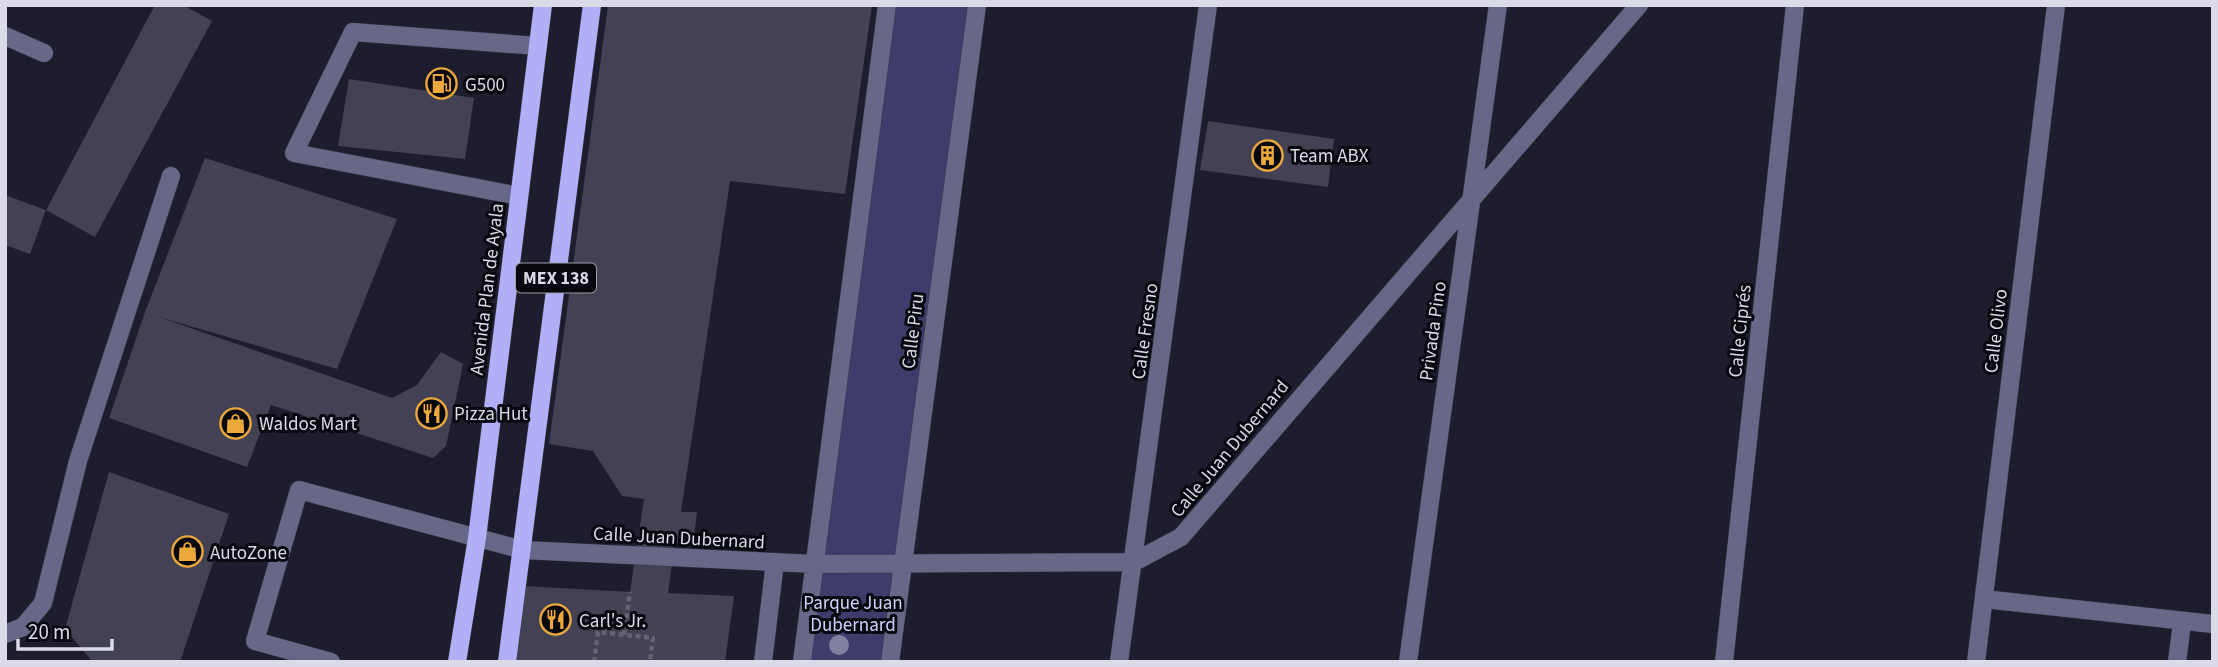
<svg xmlns="http://www.w3.org/2000/svg" width="2218" height="667" font-family="'Source Sans 3',sans-serif">
  <style>
    .green { fill: #3e3c6a }
    .building { fill: #424254 }
    .lines { fill: none; stroke-linecap: round; stroke-linejoin: round }
    .minor-casing { stroke: #373847; stroke-width: 19 }
    .major-casing { stroke: #373847; stroke-width: 19 }
    .path { stroke: #636371; stroke-width: 4.5; stroke-dasharray: 5 3.5; stroke-linecap: butt }
    .minor { stroke: #676788; stroke-width: 18 }
    .major { stroke: #b1aff5; stroke-width: 18 }
    .tree { fill: #80809f }
    .labels { text-anchor: middle; stroke-width: 6; stroke-linejoin: round; paint-order: stroke }
    .shield { fill: #08080f; stroke: #9b9ca6; stroke-width: 2 }
    .shield-label { font-size: 18px; font-weight: bold; fill: #dadbe6 }
    .poi-label { font-size: 19px; fill: #dadbe6; stroke: #08080f; text-anchor: start }
    .street-label { font-size: 19px; fill: #dadbe6; stroke: #08080f }
    .park-label { font-size: 19px; fill: #d1d1fc; stroke: #08080f }
  </style>
  <rect width="100%" height="100%" fill="#1d1d2d"/>
  <!-- green -->
  <path class="green" d="M887 5H977L890 662H802Z"/>
  <!-- building -->
  <path class="building" d="M155 5H183L212 21 95 237 46 210Z
    M608 5H872L845 194 730 181 681 512H697L693 545 675 543 668 593 734 596 725 662H514L524 586 630 592 644 499 622 496 593 451 549 444Z
    M349 79 474 98 465 159 338 146Z
    M1208 121 1334 139 1328 187 1200 170Z
    M205 158 397 219 337 369 159 317 392 398 417 385 441 352 463 364 446 446 433 458 271 405 247 467 109 418 145 312Z
    M5 195 46 210 30 254 5 245Z
    M109 472 229 514 180 662H93L65 629Z"/>
  <g class="lines">
    <defs>
      <path id="minor" d="M5 36 44 53
        M519 196 294 153 353 32 538 46
        M1984 599 2213 624
        M5 634 23 627 43 603 78 461 171 176
        M331 662 255 641 299 490 523 550 815 564 1134 562 1181 537 1639 5
        M763 662 775 562
        M802 662 887 5
        M890 662 977 5
        M1119 662 1208 5
        M1408 662 1498 5
        M1724 662 1795 5
        M1976 662 2056 5
        M2177 662 2182 623"/>
      <path id="major" d="M457 662 477 538 543 5
        M507 662 592 5"/>
    </defs>
    <!-- minor casing -->
    <use href="#minor" class="minor-casing"/>
    <!-- major casing -->
    <use href="#major" class="major-casing"/>
    <!-- path -->
    <path class="path" d="M624 635 630 592
      M594 662 598 632 653 638 650 662"/>
    <!-- minor -->
    <use href="#minor" class="minor"/>
    <!-- major -->
    <use href="#major" class="major"/>
  </g>
  <!-- trees -->
  <circle class="tree" cx="839" cy="645" r="10"/>
  <!-- icons -->
  <defs>
    <symbol id="fuel-ring" viewBox="-11 -11 22 22"><circle r="9.5" fill="#08080f" stroke="#eda83b" stroke-width="1.5"/><path d="M-5.5-6h7V0h2V4h1.3V-2.5L3-4.5l.8-.8L6-3V5H2.5V1h-1V6h-7ZM-4.2-4.7v3.2H.2V-4.7Z" fill="#eda83b"/></symbol>
    <symbol id="building-ring" viewBox="-11 -11 22 22"><circle r="9.5" fill="#08080f" stroke="#eda83b" stroke-width="1.5"/><path d="M-4-6H4V6H1V3H-1V6H-4ZM-2.5-4.3h1.7v1.8h-1.7ZM.8-4.3h1.7v1.8H.8ZM-2.5-1h1.7V.8h-1.7ZM.8-1h1.7V.8H.8Z" fill="#eda83b"/></symbol>
    <symbol id="restaurant-ring" viewBox="-11 -11 22 22"><circle r="9.5" fill="#08080f" stroke="#eda83b" stroke-width="1.5"/><path d="M-5-6h1v4h1v-4h1v4h1v-4h1v5L-1.5 .5V6h-2V.5L-5-1ZM5-6V6H3V1.5H1.5Q1.5-4 5-6Z" fill="#eda83b"/></symbol>
    <symbol id="shop-ring" viewBox="-11 -11 22 22"><circle r="9.5" fill="#08080f" stroke="#eda83b" stroke-width="1.5"/><path d="M-5-2.5h2.3a2.7 3.5 0 0 1 5.4 0H5L5.5 6h-11ZM-1.5-2.5h3a1.5 2.3 0 0 0-3 0Z" fill="#eda83b"/></symbol>
  </defs>
  <g fill-rule="evenodd">
    <use href="#fuel-ring" x="424" y="66" width="35" height="35"/>
    <use href="#building-ring" x="1250" y="138" width="35" height="35"/>
    <use href="#restaurant-ring" x="414" y="396" width="35" height="35"/>
    <use href="#shop-ring" x="218" y="406" width="35" height="35"/>
    <use href="#shop-ring" x="170" y="534" width="35" height="35"/>
    <use href="#restaurant-ring" x="538" y="602" width="35" height="35"/>
  </g>
  <g class="labels">
    <!-- shield labels -->
    <rect class="shield" x="516" y="263.5" width="80" height="29" rx="5"/>
    <g class="shield-label">
      <text x="556" y="284">MEX 138</text>
    </g>
    <!-- poi labels -->
    <g class="poi-label">
      <text x="465" y="91">G500</text>
      <text x="1290" y="162">Team ABX</text>
      <text x="454" y="420">Pizza Hut</text>
      <text x="259" y="430">Waldos Mart</text>
      <text x="210" y="559">AutoZone</text>
      <text x="579" y="627">Carl's Jr.</text>
    </g>
    <!-- street labels -->
    <g class="street-label">
      <text transform="translate(486 289) rotate(-83)" y="7">Avenida Plan de Ayala</text>
      <text transform="translate(912 331) rotate(-83)" y="7">Calle Piru</text>
      <text transform="translate(1144 331) rotate(-82)" y="7">Calle Fresno</text>
      <text transform="translate(1432 331) rotate(-82)" y="7">Privada Pino</text>
      <text transform="translate(1739 331) rotate(-84)" y="7">Calle Ciprés</text>
      <text transform="translate(1995 331) rotate(-83)" y="7">Calle Olivo</text>
      <text transform="translate(1229 448) rotate(-50)" y="7">Calle Juan Dubernard</text>
      <text transform="translate(679 537) rotate(3)" y="7">Calle Juan Dubernard</text>
    </g>
    <!-- park labels -->
    <g class="park-label">
      <text x="853" y="609">Parque Juan<tspan x="853" dy="22">Dubernard</tspan></text>
    </g>
  </g>
  <!-- border -->
  <rect width="2218" height="667" fill="none" stroke="#dadbe6" stroke-width="14"/>
  <!-- scale -->
  <path d="M18 639v10h94v-10" fill="none" stroke="#dadbe6" stroke-width="3.5"/>
  <text x="28" y="639" font-size="21" fill="#dadbe6" stroke="#08080f" stroke-width="5" paint-order="stroke">20 m</text>
</svg>
